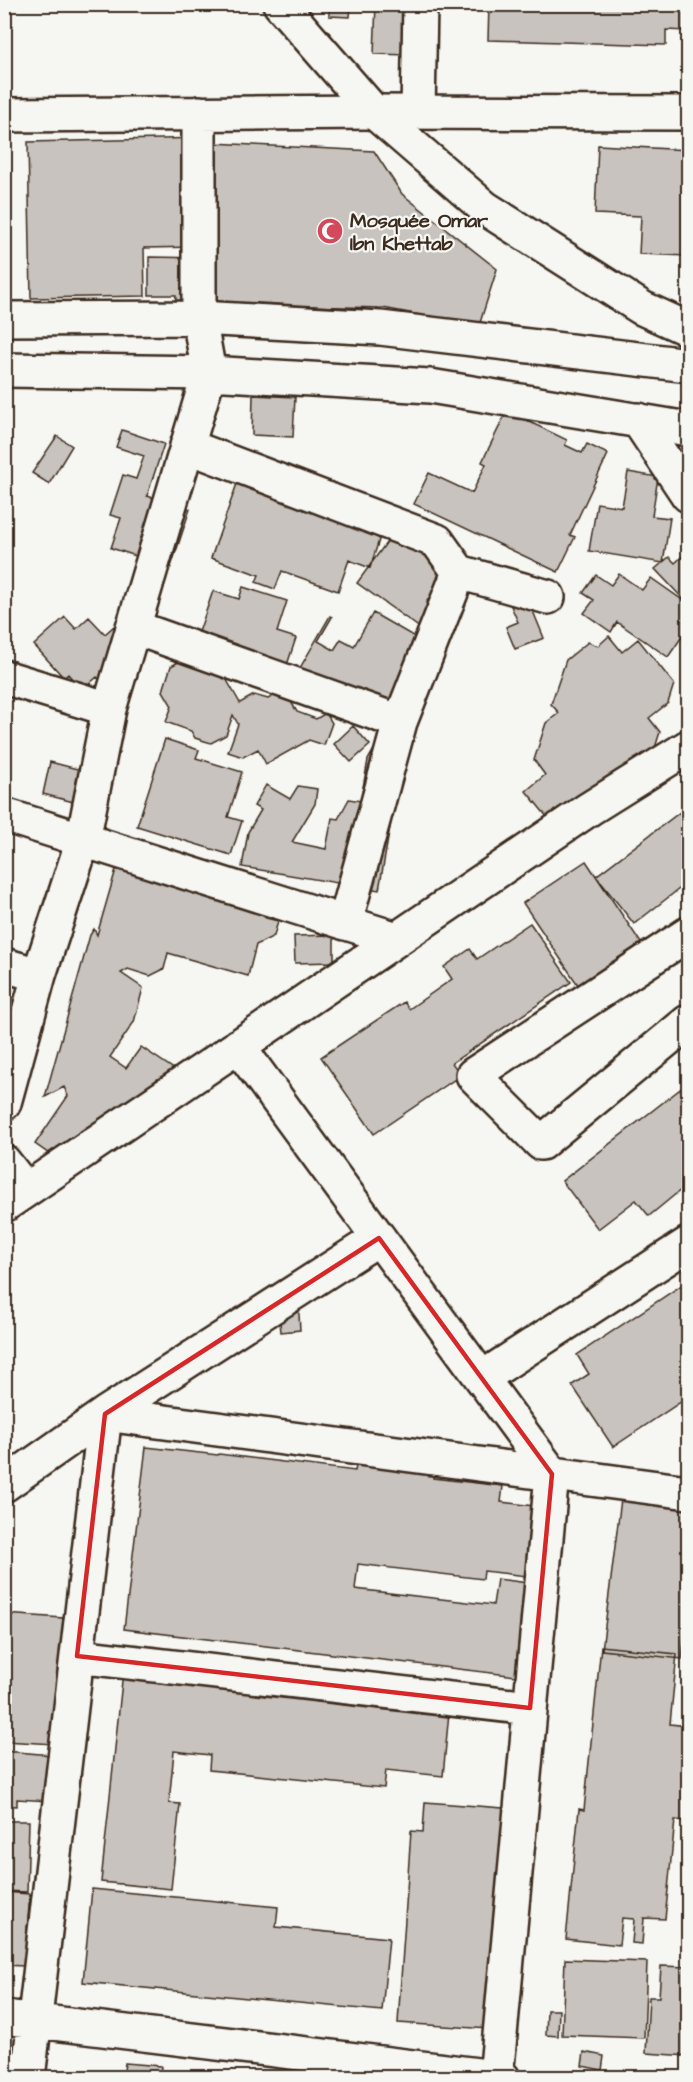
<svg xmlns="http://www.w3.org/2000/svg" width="693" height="2082" font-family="'Architects Daughter',sans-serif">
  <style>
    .building { fill: #c8c3be; stroke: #3b2a1e; stroke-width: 1.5 }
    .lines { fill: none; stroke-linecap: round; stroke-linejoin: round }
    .minor-casing { stroke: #3b2a1e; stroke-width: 38 }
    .major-casing { stroke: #3b2a1e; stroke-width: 38 }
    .minor { stroke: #f6f6f2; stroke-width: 33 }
    .major { stroke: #f6f6f2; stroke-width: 33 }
    .marked { fill: none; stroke: #d62828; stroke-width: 4.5; stroke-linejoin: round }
    .labels { text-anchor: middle; stroke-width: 4.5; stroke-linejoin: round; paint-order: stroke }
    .poi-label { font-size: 20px; font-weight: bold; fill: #3b2a1e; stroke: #f6f6f2; text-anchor: start }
  </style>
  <rect width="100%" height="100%" fill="#f6f6f2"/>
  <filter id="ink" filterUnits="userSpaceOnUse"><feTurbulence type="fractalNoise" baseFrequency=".0167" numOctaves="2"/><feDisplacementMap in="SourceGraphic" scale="12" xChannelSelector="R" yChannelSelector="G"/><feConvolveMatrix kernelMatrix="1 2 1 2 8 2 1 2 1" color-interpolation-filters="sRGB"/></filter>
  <g filter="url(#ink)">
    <!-- building -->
    <path class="building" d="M329 4H351L350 17 329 16Z
      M376 4H413L411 55 374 54Z
      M489 4H688V31L666 30V45L488 40Z
      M206 138 197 247 144 248 145 296 31 298 28 142Z
      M213 143 374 151 402 194 497 269 479 326 383 308 209 304Z
      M598 145 688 150V256L639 254 641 216 595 214Z
      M149 257 208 258V309H175L176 295H149Z
      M253 395 295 397 293 437 252 435Z
      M507 411 567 440 565 445 582 453 587 444 608 454 570 535 575 537 558 572 414 504 429 473 472 493 486 464 482 462Z
      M122 430 164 444 147 496 190 509 171 567 111 548 121 518 110 515 123 475 136 479 144 456 116 447Z
      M57 436 72 446 49 484 32 473Z
      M628 472 658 477 652 516 670 518 663 563 589 551 597 503 622 507Z
      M240 475 366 522 363 531 380 537 370 568 349 560 338 591 282 571 275 589 256 582 259 575 211 558Z
      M397 528 407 541 449 571 427 601 435 607 420 628 357 583Z
      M688 551V600L686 602 655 569 669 557 675 563Z
      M619 574 642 590 651 578 688 604V628L668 657 617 622 611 632 584 613 594 600 583 593 596 575 611 585Z
      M243 587 287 601 277 632 296 638 287 665 198 635 213 591 239 599Z
      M528 599 544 638 515 649 506 627 518 622 511 606Z
      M373 613 427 644 391 720 300 668 330 616 332 617 318 641 334 650 341 639 354 646Z
      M65 617 76 629 89 617 105 634 114 626 132 645 109 690 97 677 82 690 68 674 64 678 34 645Z
      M609 636 622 652 638 639 674 684 668 703 649 718 660 732 654 751 557 829 526 791 545 775 534 760 546 723 559 713 551 704 566 660 588 642 598 646Z
      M186 658 221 670 240 703 254 695 268 699 284 690 297 712 316 719 326 713 332 723 324 745 309 740 266 764 258 749 243 757 228 752 238 724 233 715 226 735 211 743 195 738 191 731 166 722 172 706 163 691 171 666Z
      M353 726 370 745 351 762 334 744Z
      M382 735 399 776 379 890 242 867 248 832 261 810 254 806 266 785 290 799 298 786 317 789 315 804 292 842 326 849 332 818 338 819 349 799 386 805 388 797 362 793 368 760Z
      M165 739 199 750 196 758 242 772 228 817 242 821 231 855 137 826Z
      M50 762 89 772 81 804 43 794Z
      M688 806V882L634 924 596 876Z
      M123 845 225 889 266 918 278 921 274 936 256 945 248 976 168 953 164 969 150 976 128 969 121 973 143 988 134 1022 110 1057 126 1068 141 1047 190 1080 58 1160 35 1144 68 1096 64 1087 45 1097 90 935 94 929 97 935Z
      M586 861 641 943 578 985 523 903Z
      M530 923 571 982 452 1063 461 1075 374 1134 321 1057 404 1002 409 1009 452 979 444 967 470 949 477 959Z
      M334 935V962L295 963 294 936Z
      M688 1083V1184L649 1216 636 1200 598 1229 562 1181Z
      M688 1281V1397L613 1447 572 1385 589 1374 577 1355Z
      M298 1300 300 1330 281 1332 278 1302Z
      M146 1447 218 1455 219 1454 355 1471 357 1460 435 1470 433 1478 503 1486 501 1502 534 1506 544 1578 484 1571 483 1579 358 1564 355 1589 493 1605 497 1579 544 1585 533 1678 124 1629Z
      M621 1499 688 1507V1608L682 1659 602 1650Z
      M4 1614 63 1618 55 1744 4 1741Z
      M601 1646 677 1654 670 1724 688 1726V1821L675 1820 665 1919 644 1918 642 1944 632 1943 634 1919 622 1918 619 1945 566 1939 579 1809 584 1810Z
      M124 1662 450 1702 443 1776 386 1770 384 1788 209 1770 210 1755 174 1751 169 1803 180 1804 171 1889 101 1882Z
      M4 1751 52 1755 49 1801 17 1799V1806L4 1805Z
      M425 1802 516 1809 490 2029 398 2023 411 1831 423 1832Z
      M4 1821H29L27 1892 4 1891Z
      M92 1889 278 1907 276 1927 389 1938 382 2011 83 1982Z
      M4 1892 30 1894 24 1966 4 1965Z
      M565 1959 647 1962 644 2038 562 2035Z
      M661 1966 688 1967V2056L646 2053 649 1997H659Z
      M547 2010H559L558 2036 546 2035Z
      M584 2052 604 2056 602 2070 582 2066Z
      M125 2063 161 2066 160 2078H123Z"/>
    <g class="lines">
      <defs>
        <path id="minor" d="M418 112 420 4
          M4 115 374 112 688 113
          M4 319 199 318 380 328 688 365
          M4 370 209 373 430 386 688 429
          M638 420 688 495
          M187 446 437 541 459 572 548 597
          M133 627 400 722
          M4 677 109 709
          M4 815 397 939
          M345 923 400 722 459 572
          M688 934 473 1075 541 1143 688 1022
          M4 965 39 975
          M238 1046 552 1474 496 2078
          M4 1103 39 975 83 840 109 709 209 373 199 318V113
          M4 1162 26 1190
          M4 1205 589 809 688 747
          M482 1378 688 1244
          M4 1485 105 1414 688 1492
          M77 1656 530 1708
          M4 2017 503 2078
          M28 2078 105 1414 379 1238"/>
        <path id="major" d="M280 4 374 112 485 208 642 308 688 329"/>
      </defs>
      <!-- minor casing -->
      <use href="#minor" class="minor-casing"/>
      <!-- major casing -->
      <use href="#major" class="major-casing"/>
      <!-- minor -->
      <use href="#minor" class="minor"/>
      <!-- major -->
      <use href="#major" class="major"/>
    </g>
  </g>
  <!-- marked area -->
  <path class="marked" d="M379 1238 552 1474 530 1708 77 1656 105 1414Z"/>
  <!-- icons -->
  <defs>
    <symbol id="mosque-disc" viewBox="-11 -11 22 22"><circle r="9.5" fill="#d1495b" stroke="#f6f6f2"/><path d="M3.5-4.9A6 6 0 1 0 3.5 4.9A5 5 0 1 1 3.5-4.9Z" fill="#fff"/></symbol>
  </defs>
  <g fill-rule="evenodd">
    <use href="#mosque-disc" x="315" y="216" width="30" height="30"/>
  </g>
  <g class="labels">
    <!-- poi labels -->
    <g class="poi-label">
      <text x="350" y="227">Mosquée Omar<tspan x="350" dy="23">Ibn Khettab</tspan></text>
    </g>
  </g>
  <!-- margin -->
  <rect width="693" height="2082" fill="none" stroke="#f6f6f2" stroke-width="24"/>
  <rect x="12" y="12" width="669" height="2058" fill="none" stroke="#3b2a1e" stroke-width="2" filter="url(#ink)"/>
</svg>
